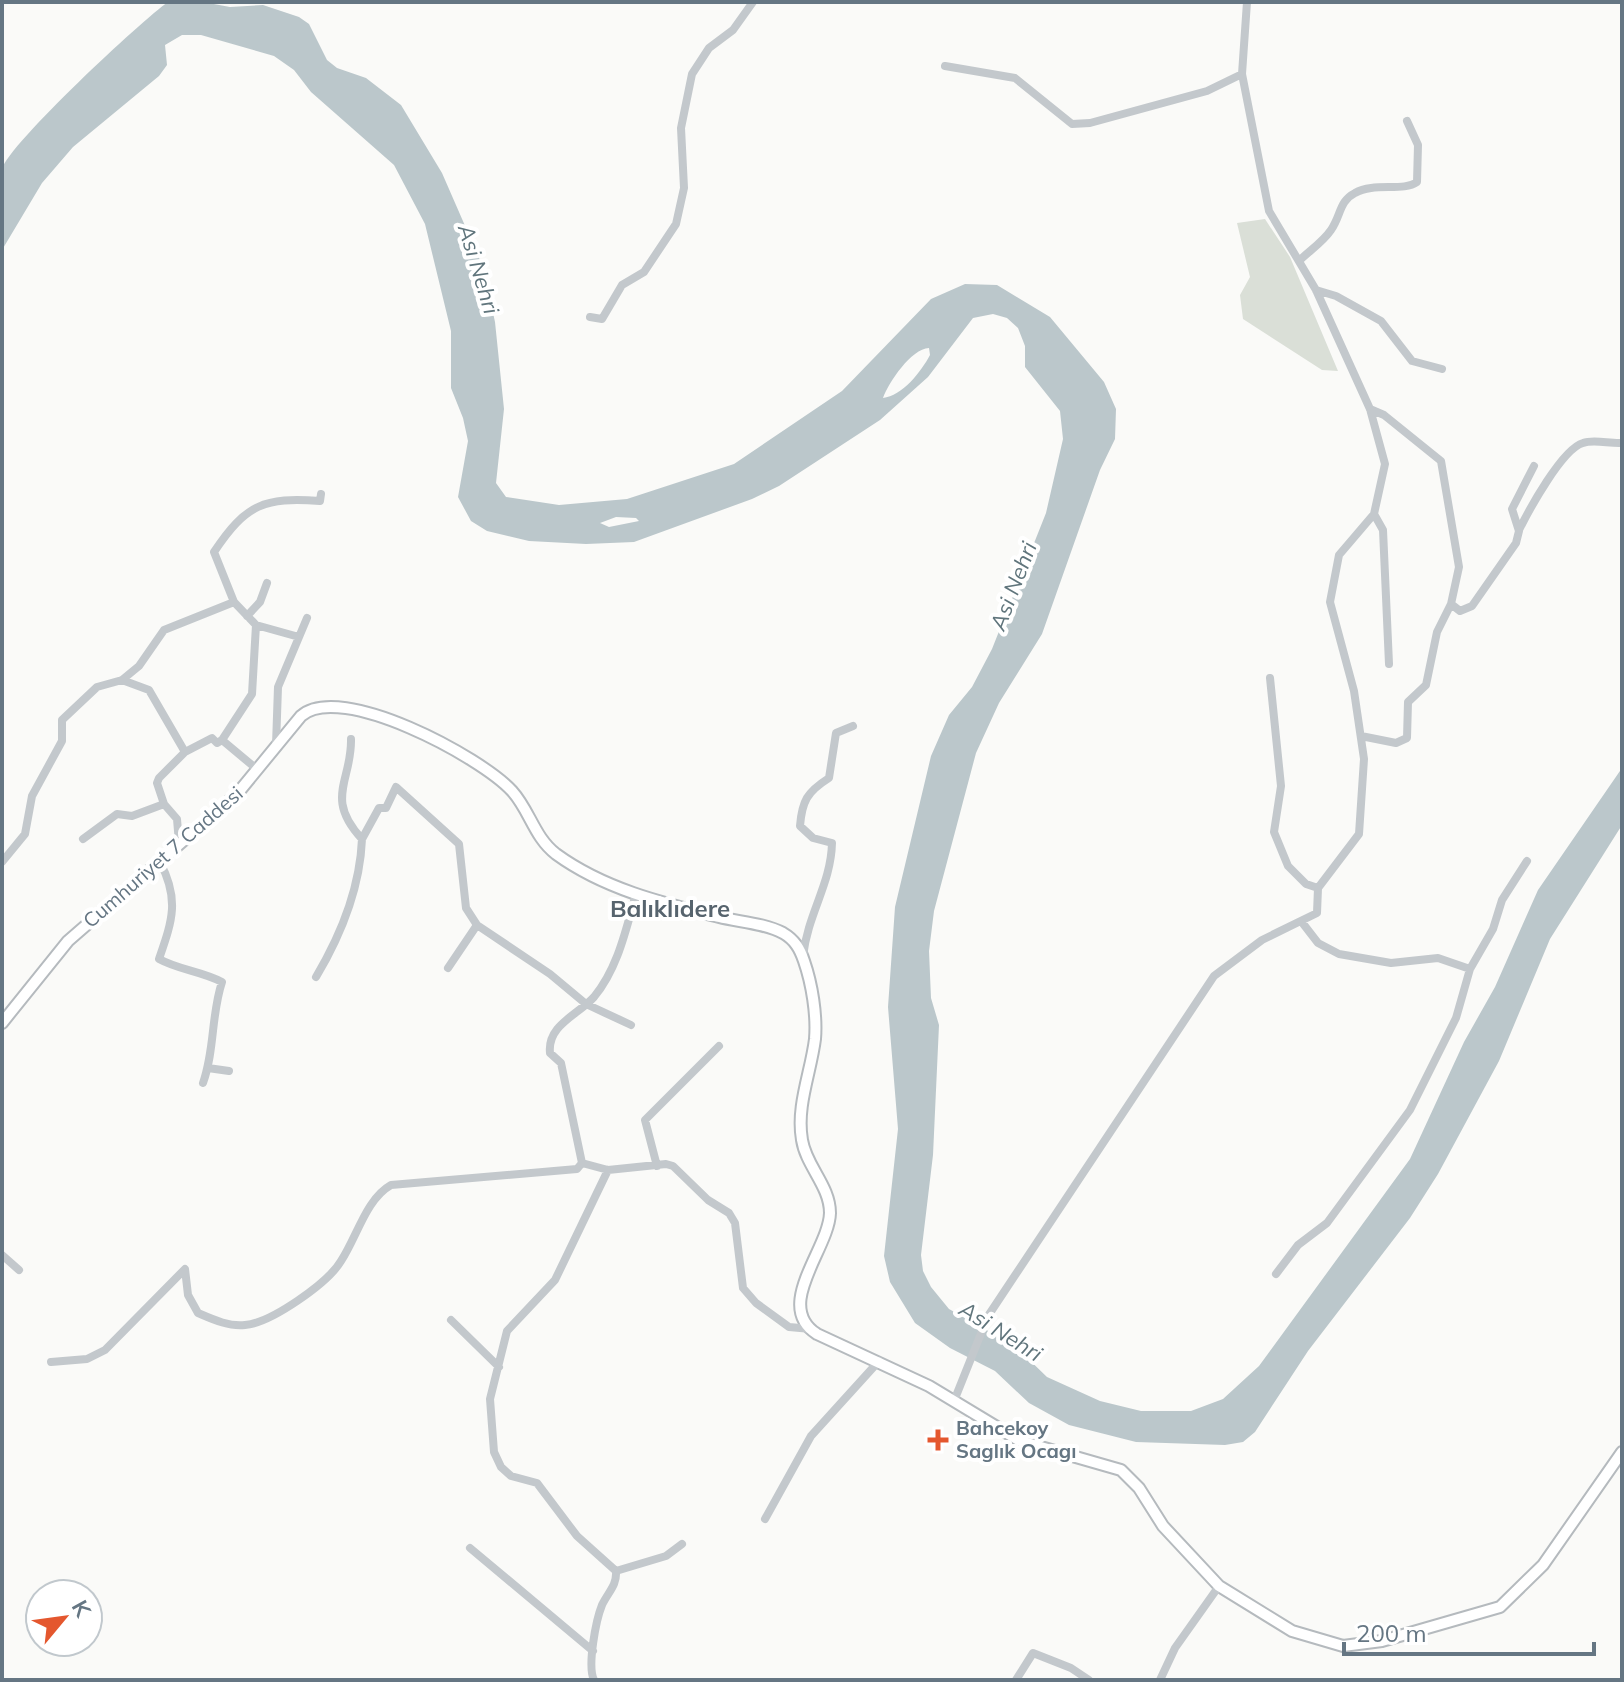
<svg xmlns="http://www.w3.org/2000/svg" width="1624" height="1682" font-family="Mulish,sans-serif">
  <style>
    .green { fill: #dadfd7 }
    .water { fill: #bbc7cb; fill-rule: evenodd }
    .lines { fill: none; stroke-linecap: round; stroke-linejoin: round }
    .major-casing { stroke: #b5babe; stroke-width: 14 }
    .minor { stroke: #c3c8cc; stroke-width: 8 }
    .major { stroke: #fff; stroke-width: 10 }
    .poi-dot { fill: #e4572e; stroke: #fff; stroke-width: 3 }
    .labels { text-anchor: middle; stroke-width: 8; stroke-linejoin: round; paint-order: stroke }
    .street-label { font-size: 20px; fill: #657683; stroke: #fff }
    .poi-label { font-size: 20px; font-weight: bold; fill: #657683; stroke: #fff; text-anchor: start }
    .water-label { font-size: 22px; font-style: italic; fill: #60757c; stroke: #fff }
    .quarter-label { font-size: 24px; font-weight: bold; fill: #57646e; stroke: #fff }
  </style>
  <rect width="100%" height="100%" fill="#fafaf8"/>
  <!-- green -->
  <path class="green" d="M1265 219 1290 257 1338 371 1322 370 1243 319 1240 295 1250 277 1237 223Z"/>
  <!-- water -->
  <path class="water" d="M168 2H203L230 7 263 5 299 17 309 24 327 60 337 68 366 78 401 105 442 173 483 267 495 322 504 409 496 483 506 497 559 505 627 499 734 464 842 391 931 299 965 284 997 285 1050 317 1104 382 1116 409 1115 439 1100 470 1042 634 999 703 976 753 934 911 929 951 931 998 939 1025 933 1155 921 1255 923 1271 931 1287 949 1309 1015 1346 1047 1377 1100 1401 1141 1411H1191L1223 1399 1259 1366 1410 1159 1464 1042 1495 987 1538 890 1622 768V825L1550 939 1499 1061 1438 1174 1410 1218 1308 1351 1255 1432 1243 1442 1225 1445 1136 1442 1069 1425 1029 1403 995 1371 950 1348 915 1323 890 1282 884 1256 898 1129 888 1007 895 907 931 756 949 715 972 687 992 649 1046 513 1063 439 1060 411 1025 367V346L1018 328 1007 318 993 314 973 318 928 377 880 420 779 486 752 499 634 542 586 544 529 541 487 531 471 521 458 497 468 441 463 418 451 388V331L425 224 394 165 311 92 294 70 274 56 201 35H182L165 45 167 65 159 76 73 147 42 183 2 250C2 229 0 188 2 169 9 144 142 20 168 2ZM929 348 930 355C921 372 902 396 883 398 889 382 911 349 929 348ZM616 517 636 518 639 521 609 527 600 523Z"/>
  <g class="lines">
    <defs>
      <path id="major" d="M2 1023 68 941 237 794 301 716C340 681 481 757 512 791 530 811 534 837 556 854 604 889 662 903 719 917 739 922 764 923 783 933 795 940 800 949 804 961 812 984 817 1015 815 1039 811 1072 796 1106 802 1140 806 1166 830 1186 830 1213 829 1249 773 1306 817 1334L929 1386 1020 1441 1121 1470 1139 1488 1163 1526 1219 1586 1292 1631 1343 1646 1382 1641 1500 1607 1543 1565 1622 1452"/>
    </defs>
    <!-- major casing -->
    <use href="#major" class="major-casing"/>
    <!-- minor -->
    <path class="minor" d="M945 66 1015 78 1072 124 1090 123 1207 91 1242 74
      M1299 261C1309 251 1323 242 1331 230 1341 216 1339 201 1355 193 1374 182 1403 192 1417 182L1418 145 1407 121
      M1316 290 1336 296 1381 321 1412 361 1442 369
      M590 317 602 319 622 285 644 272 676 224 684 188 681 128 692 74 709 48 733 30 753 2
      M1370 409 1384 415 1441 461 1459 567 1451 604 1460 611 1472 606 1516 543 1519 531 1512 509 1534 466
      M1374 514 1383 530 1389 664
      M1519 530C1529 510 1562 449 1583 443 1594 439 1610 444 1622 443
      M247 616 260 602 267 583
      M256 625 299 637
      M1270 678 1281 786 1274 832 1288 866 1306 884 1318 888
      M122 680 149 690 185 752
      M1361 736 1396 743 1407 738 1408 702 1426 685 1437 632 1451 604
      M276 745 278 687 307 618
      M258 770 222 740 252 694 256 625 234 602 214 552C246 504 264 497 320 501L321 494
      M164 804 157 783 159 778 185 752 212 738 217 743 222 740
      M83 839 117 814 132 816 164 804 177 819 179 843
      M362 839 379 808H386L396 787 459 844 466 908 477 925 550 974 586 1004 631 1025
      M2 862 25 834 32 796 62 741V720L97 687 122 680 139 666 164 630 234 602
      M160 862C180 900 172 921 159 959 179 970 201 971 222 982 211 1015 215 1049 203 1083
      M1301 921 1318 943 1339 954 1391 963 1438 958 1470 969
      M803 956C808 913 831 884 832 843L813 838 800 826C802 801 807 792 829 778L836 733 853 726
      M448 968 477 925
      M316 977C341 935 360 888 362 839 324 798 352 781 351 739
      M208 1068 229 1071
      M582 1163 561 1063 550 1053C547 1025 578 1015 594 997 618 968 626 929 636 894
      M657 1166 645 1120 719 1046
      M2 1255 19 1270
      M1276 1274 1298 1245 1327 1223 1410 1110 1456 1018 1470 969 1493 929 1502 900 1527 861
      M451 1320 499 1367
      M51 1362 87 1359 105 1350 185 1269 188 1295 198 1313C212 1319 229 1327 245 1325 271 1323 328 1283 341 1261 357 1237 366 1199 391 1185L577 1169 582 1163 608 1170 666 1164 673 1166 708 1200 729 1213 735 1223 743 1288 756 1303 789 1327 811 1329
      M954 1401 988 1316 1214 976 1262 940 1317 913 1318 888 1359 834 1364 759 1354 691 1330 602 1339 555 1374 514 1385 464 1370 409 1316 290 1269 211 1242 74 1247 2
      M765 1519 811 1436 879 1361
      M470 1548 593 1651
      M616 1571 666 1556 682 1544
      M594 1680C587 1666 596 1620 602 1605 608 1592 617 1586 616 1571L577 1536 537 1483 511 1476 501 1467 494 1452 490 1399 507 1331 555 1280 608 1170
      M1016 1680 1033 1653 1071 1668 1089 1680
      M1160 1680 1175 1648 1219 1586"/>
    <!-- major -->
    <use href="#major" class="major"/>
  </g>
  <!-- markers -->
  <path class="poi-dot" d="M934 1428h8v8h8v8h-8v8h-8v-8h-8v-8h8z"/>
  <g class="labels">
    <!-- street labels -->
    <g class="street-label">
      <text transform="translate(163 857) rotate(-41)" y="7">Cumhuriyet 7 Caddesi</text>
    </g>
    <!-- poi labels -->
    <g class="poi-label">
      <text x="956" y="1435">Bahcekoy<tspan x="956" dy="23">Saglık Ocagı</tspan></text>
    </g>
    <!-- water labels -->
    <g class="water-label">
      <text transform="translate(479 269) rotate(73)" y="8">Asi Nehri</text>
      <text transform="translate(1013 586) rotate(-69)" y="8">Asi Nehri</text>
      <text transform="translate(1001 1331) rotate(32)" y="8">Asi Nehri</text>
    </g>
    <!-- quarter labels -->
    <g class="quarter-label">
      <text x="670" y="917">Balıklıdere</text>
    </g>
  </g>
  <!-- border -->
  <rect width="1624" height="1682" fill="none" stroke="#657683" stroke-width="8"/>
  <!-- north arrow -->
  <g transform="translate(64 1618) rotate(61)"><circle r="38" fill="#ffffff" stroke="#c1c8cd" stroke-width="2"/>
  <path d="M0-6L14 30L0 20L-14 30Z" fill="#e4572e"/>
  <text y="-12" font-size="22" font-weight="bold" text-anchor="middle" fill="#657683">K</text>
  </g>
  <!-- scale -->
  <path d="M1344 1642v12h250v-12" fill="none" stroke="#657683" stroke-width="4"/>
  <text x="1356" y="1642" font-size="24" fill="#657683" stroke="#ffffff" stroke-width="6" paint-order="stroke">200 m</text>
</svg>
